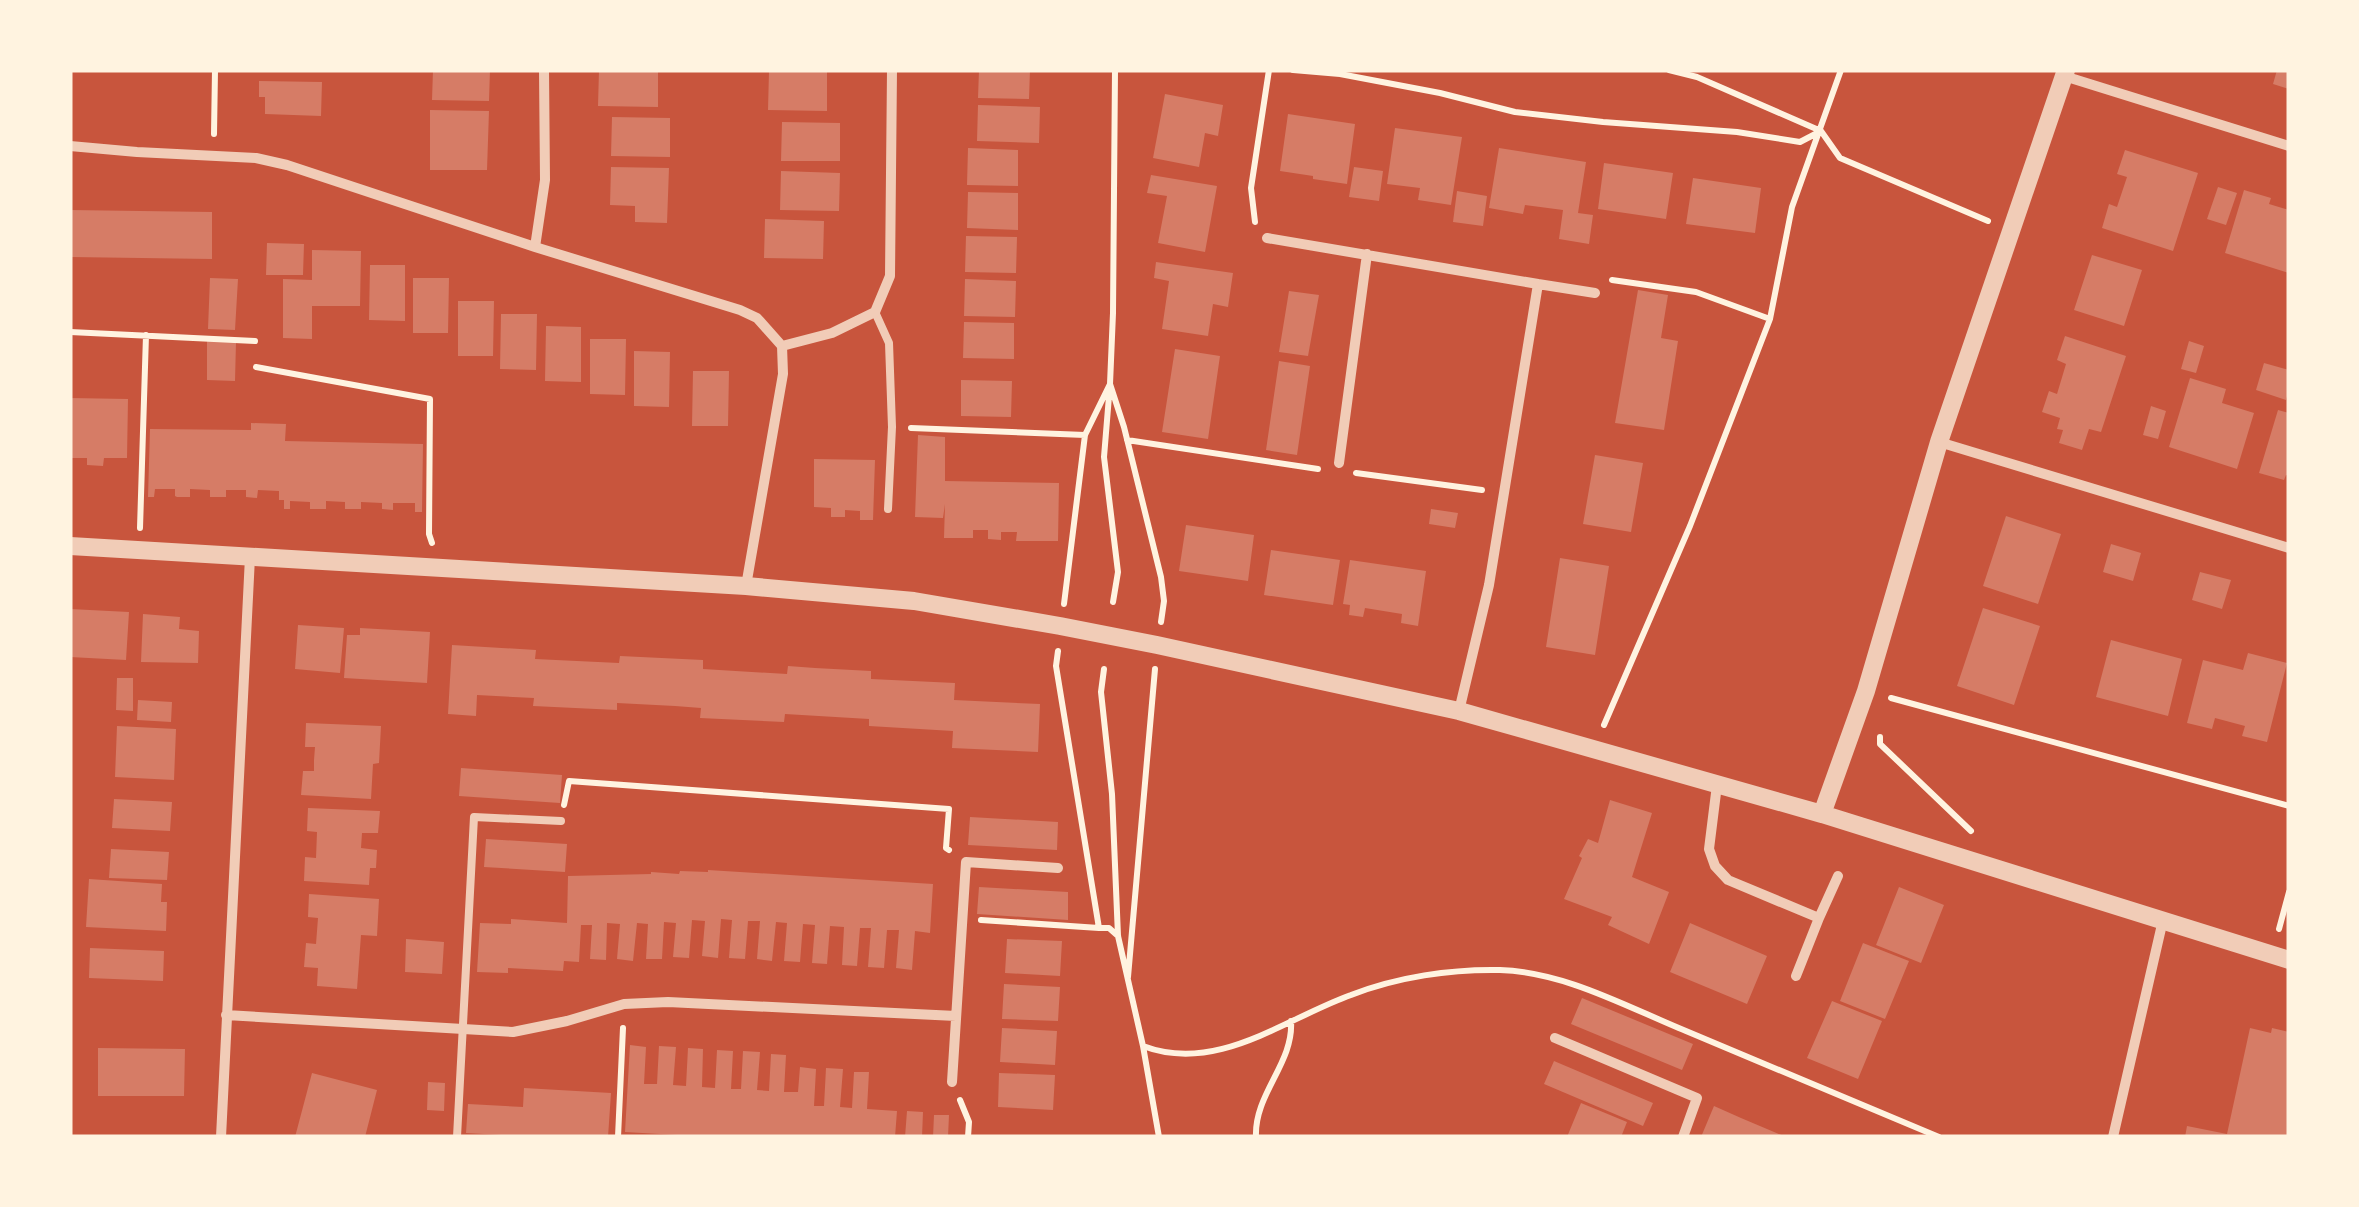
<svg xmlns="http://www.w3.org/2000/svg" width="2359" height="1207" font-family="Barlow,sans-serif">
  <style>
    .building { fill: #d67c66 }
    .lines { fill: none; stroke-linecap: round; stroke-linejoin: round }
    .path { stroke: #fff3e0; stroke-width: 6 }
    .service { stroke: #f1ccb7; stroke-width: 8 }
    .minor { stroke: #f1ccb7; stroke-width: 10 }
    .tertiary { stroke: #f1ccb7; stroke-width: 18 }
  </style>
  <rect width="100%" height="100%" fill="#c8553d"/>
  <!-- building -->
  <path class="building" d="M433 70H490L489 101 432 100Z
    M599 70H658V107L598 106Z
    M979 70H1030L1029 99 978 98Z
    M2277 70H2289V89L2273 84Z
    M769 71 827 72V111L768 110Z
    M259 81 322 82 321 116 265 114V97H259Z
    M1165 94 1223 105 1218 136 1205 133 1199 167 1153 158Z
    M978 105 1040 107 1039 143 977 141Z
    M430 110 489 111 487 170H430Z
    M1288 114 1355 124 1347 184 1313 179V176L1280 171Z
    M612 117 670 118V157L611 156Z
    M782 122 840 123V161H781Z
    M1395 128 1462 137 1451 205 1418 200 1420 188 1387 184Z
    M968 148 1018 150V186L967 185Z
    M1499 148 1586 162 1578 213 1593 215 1589 244 1559 239 1563 210 1525 205 1523 214 1489 208Z
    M2125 150 2198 173 2173 251 2102 228 2109 204 2117 207 2127 177 2117 174Z
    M1604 163 1673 173 1666 219 1598 209Z
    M611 167 669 168 667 223 635 222V206L610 205Z
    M1354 167 1383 171 1379 201 1349 197Z
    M781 171 840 173 839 211 780 210Z
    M1151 175 1217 186 1205 252 1158 243 1167 196 1147 193Z
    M1693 178 1761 188 1755 233 1686 224Z
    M2218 187 2237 193 2226 225 2207 219Z
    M2244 190 2271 198 2269 204 2289 210V273L2225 253Z
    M1457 191 1487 196 1483 226 1453 222Z
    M968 192 1018 193V230L967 228Z
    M70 210 212 212V259L70 257Z
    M765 219 824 221 823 259 764 258Z
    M966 236 1017 237 1016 273 965 272Z
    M267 243 304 244 303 275H266Z
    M312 250 361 251 360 306H312V339L283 338V279L312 280Z
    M2092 255 2142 270 2124 326 2074 310Z
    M1156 262 1233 273 1228 307 1213 304 1208 336 1162 329 1169 281 1154 278Z
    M370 265H405V321L369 320Z
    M210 278 238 279 235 330 208 329Z
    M413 278H449L448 333H413Z
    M965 279 1016 281 1015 317 964 316Z
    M1638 290 1668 295 1661 338 1678 341 1664 430 1615 423Z
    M1289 291 1319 295 1308 356 1279 352Z
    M458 301H494L493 356H458Z
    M501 314H537L536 370 500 369Z
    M964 322 1014 323V359L963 358Z
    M546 326 581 327V382L545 381Z
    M2065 336 2126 356 2101 432 2089 429 2082 450 2059 443 2063 430 2057 429 2060 418 2042 412 2049 391 2057 394 2066 364 2057 360Z
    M590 339H626L625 395 590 394Z
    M207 341 236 342 235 381 207 380Z
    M2189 341 2204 346 2196 373 2181 369Z
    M1175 349 1220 356 1208 439 1162 432Z
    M634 351 670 352 669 407 634 406Z
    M1279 361 1310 366 1297 455 1266 450Z
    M2264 363 2289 370V389L2286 400 2256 390Z
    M693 371H729L728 426H692Z
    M2190 378 2226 389 2222 403 2254 413 2237 469 2169 447Z
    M961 380 1012 381 1011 417 961 416Z
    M70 398 128 399 127 458H104L103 466 87 465V458H70Z
    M2151 406 2166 411 2158 439 2143 435Z
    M2278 410 2289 413V476L2286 475 2284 480 2259 473Z
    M251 423 286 424 285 441 423 444 422 512H415V503H393V510L382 509V503L361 502V509H345V502L326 501V509H310V502L290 501V509H284V500H279V491L258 490 257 498 246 497V490H226V497H210V490L190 489V497H177L175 496V489H155L154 497H148L150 429 251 430Z
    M918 435 945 437V481L1059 483 1058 541H1016L1017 532H1001V540L988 539V530H973V538H944L945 504 943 518 915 517Z
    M1595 455 1643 463 1631 532 1583 524Z
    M814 459 875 460 873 520H860V511L845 510V517H831V508L814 507Z
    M1431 509 1458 513 1455 528 1429 524Z
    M2006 516 2061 534 2038 604 1983 586Z
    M1186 525 1254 535 1248 581 1179 571Z
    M2111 544 2141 553 2133 581 2103 572Z
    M1271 550 1340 560 1333 605 1264 595Z
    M1560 558 1609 566 1595 655 1546 647Z
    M1350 560 1426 571 1418 626 1401 623 1402 614 1365 608 1363 617 1349 615 1350 605 1343 604Z
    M2200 572 2231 580 2222 609 2192 600Z
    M1983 608 2040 626 2014 705 1957 686Z
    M70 609 129 612 126 660 70 657Z
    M143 614 180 617 179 629 199 631 198 663 141 662Z
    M298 625 344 628 340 673 295 669Z
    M360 628 430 632 427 683 344 678 347 635H360Z
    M2111 640 2182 659 2168 716 2096 697Z
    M452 645 536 650 535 659 619 663 620 656 703 660V669L787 674 788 666 815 668 871 671V679L955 683 954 700 1040 704 1038 752 952 748 953 731 869 726V719L785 714 784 722 700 718 701 708 675 706 617 703V710L533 706 534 698 477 695 476 716 448 714Z
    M2248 653 2287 663 2267 742 2242 736 2245 726 2215 718 2212 729 2187 723 2203 660 2243 670Z
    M117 678H133V711L116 710Z
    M138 700 172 702 171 722 137 720Z
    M306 723 381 726 379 763 373 764 371 799 301 795 303 771H314V760L315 747H305Z
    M117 726 176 729 174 780 115 777Z
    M461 768 562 775 560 803 459 796Z
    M114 799 172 802 170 831 112 828Z
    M1610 800 1652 813 1632 877 1669 892 1649 944 1608 925 1612 917 1564 899 1582 858 1579 856 1588 839 1598 843Z
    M308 808 380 811 378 833H362L361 848 377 850 376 868H370L369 885 304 881 305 857 316 858 317 832 307 831Z
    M970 817 1058 822 1057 850 968 845Z
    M486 839 567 844 565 872 484 867Z
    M111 849 169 852 167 880 109 878Z
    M708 870 933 884 930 933 915 931 912 970 896 968 899 930H887L884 968 868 967 871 928H860L857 966 842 965 844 927 830 926 827 964 812 963 815 925 803 924 800 962 784 961 787 923 776 922 772 961 757 959 760 921H748L745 959 729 958 732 920 721 919 718 958 702 956 705 921 692 920 689 958 673 957 676 923 664 922 662 959H646L648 924 637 923 633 961 617 959 620 924 607 923 606 960 590 959 592 925H581L579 962 564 961 563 971 508 968V973L477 972 480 923 511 924V919L567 923 568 876 651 874V872L679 874 680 871 708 872Z
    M89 879 162 884 161 902H167L166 931 86 927Z
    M979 887 1068 892V920L977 914Z
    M1899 887 1944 905 1921 963 1876 945Z
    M309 894 379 899 377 936 361 935 357 989 317 986 318 968 304 967 306 943 316 944 318 918 308 917Z
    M1690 923 1767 956 1747 1004 1670 972Z
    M406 939 444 942 442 974 405 972Z
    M1007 939 1062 941 1060 976 1005 973Z
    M1863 943 1909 961 1885 1019 1840 1001Z
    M90 948 164 951 163 981 89 978Z
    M1004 984 1060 987 1058 1021 1002 1019Z
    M1582 998 1693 1044 1682 1070 1571 1024Z
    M1832 1001 1882 1021 1858 1079 1807 1058Z
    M1002 1028 1057 1031 1055 1065 1000 1062Z
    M2250 1028 2271 1033 2272 1028 2289 1032V1137H2185L2187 1126 2227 1134Z
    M630 1045 646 1047 644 1084H657L659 1046 676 1047 673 1085 686 1086 688 1048 703 1049 702 1087 715 1088 717 1050 733 1051 731 1089H741L743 1051 760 1052 757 1090 769 1091 771 1054 786 1055 784 1092H798L800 1067 816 1069 814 1106H824L826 1068 843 1069 840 1107 852 1108 854 1072H869L867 1109 897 1111 895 1137H711L625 1132Z
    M98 1048 185 1049 184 1096H98Z
    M1554 1061 1653 1103 1643 1126 1544 1084Z
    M312 1073 377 1090 365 1137H295Z
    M999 1073 1055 1075 1053 1110 998 1107Z
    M428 1082 445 1083 444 1111 427 1110Z
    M524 1088 611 1093 608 1137H534L466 1133 468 1104 523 1107Z
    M1581 1103 1627 1122 1621 1137H1567Z
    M1714 1106 1741 1118 1786 1137H1701Z
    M907 1111 923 1112 922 1137H905Z
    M934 1115H949L948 1137H933Z"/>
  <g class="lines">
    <!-- path -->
    <path class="path" d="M1293 70 1340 74 1440 93 1515 112 1603 122 1737 132 1800 142 1821 131
      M1669 70 1697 77 1821 131 1840 158 1988 221
      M214 134 215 70
      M1255 222 1251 188 1269 70
      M1612 280 1696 292 1770 319
      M70 332 255 341
      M256 367 430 399 429 534 432 543
      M911 428 1085 435
      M1127 440 1318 469
      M1356 473 1482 490
      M140 528 146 335
      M1113 602 1118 572 1104 457 1110 384 1113 313 1115 70
      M1064 604 1085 435 1110 384 1124 427 1161 577 1164 601 1161 622
      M1058 651 1056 666 1099 928H1109L1118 936
      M1104 669 1101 692 1112 794 1118 936 1143 1046 1159 1137
      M1891 698 2289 806
      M1604 725 1690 526 1770 319 1792 207 1841 70
      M1880 737V744L1971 831
      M564 805 569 781 949 809 946 848 949 850
      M981 920 1099 928
      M2279 929 2289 892
      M1128 977 1155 669
      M1143 1046C1217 1074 1284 1019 1351 995 1397 977 1451 969 1500 970 1565 972 1627 1007 1686 1031 1771 1066 1855 1102 1939 1137
      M960 1100 969 1122 968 1137
      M618 1137 623 1028
      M1256 1137C1254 1094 1294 1063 1291 1021"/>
    <!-- service -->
    <path class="service" d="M875 312 889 343 892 427 888 509
      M457 1137 474 817 561 821"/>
    <!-- minor -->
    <path class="minor" d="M2064 76 2289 146
      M70 146 137 152 256 158 287 165 535 247 740 310 757 318 782 346 783 374 746 586
      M1267 238 1538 284 1489 585 1459 711
      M535 247 545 180 544 70
      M1538 284 1595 293
      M782 346 832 333 875 312 890 276 892 70
      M1939 442 2289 548
      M1339 463 1367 254
      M1717 785 1709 849 1715 866 1728 880 1819 918 1796 976
      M1819 918 1838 876
      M226 1015 513 1032 567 1021 624 1004 668 1002 956 1016
      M1555 1038 1697 1098 1683 1137
      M952 1082 966 862 1058 868
      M221 1137 250 557
      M2113 1137 2163 920"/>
    <!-- tertiary -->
    <path class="tertiary" d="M70 546 746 586 914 601 1060 626 1157 645 1459 711 1822 814 2289 960
      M1822 814 1866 691 1939 442 2066 70"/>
  </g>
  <!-- border -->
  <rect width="2359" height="1207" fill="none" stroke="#fff3e0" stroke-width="145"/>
</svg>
